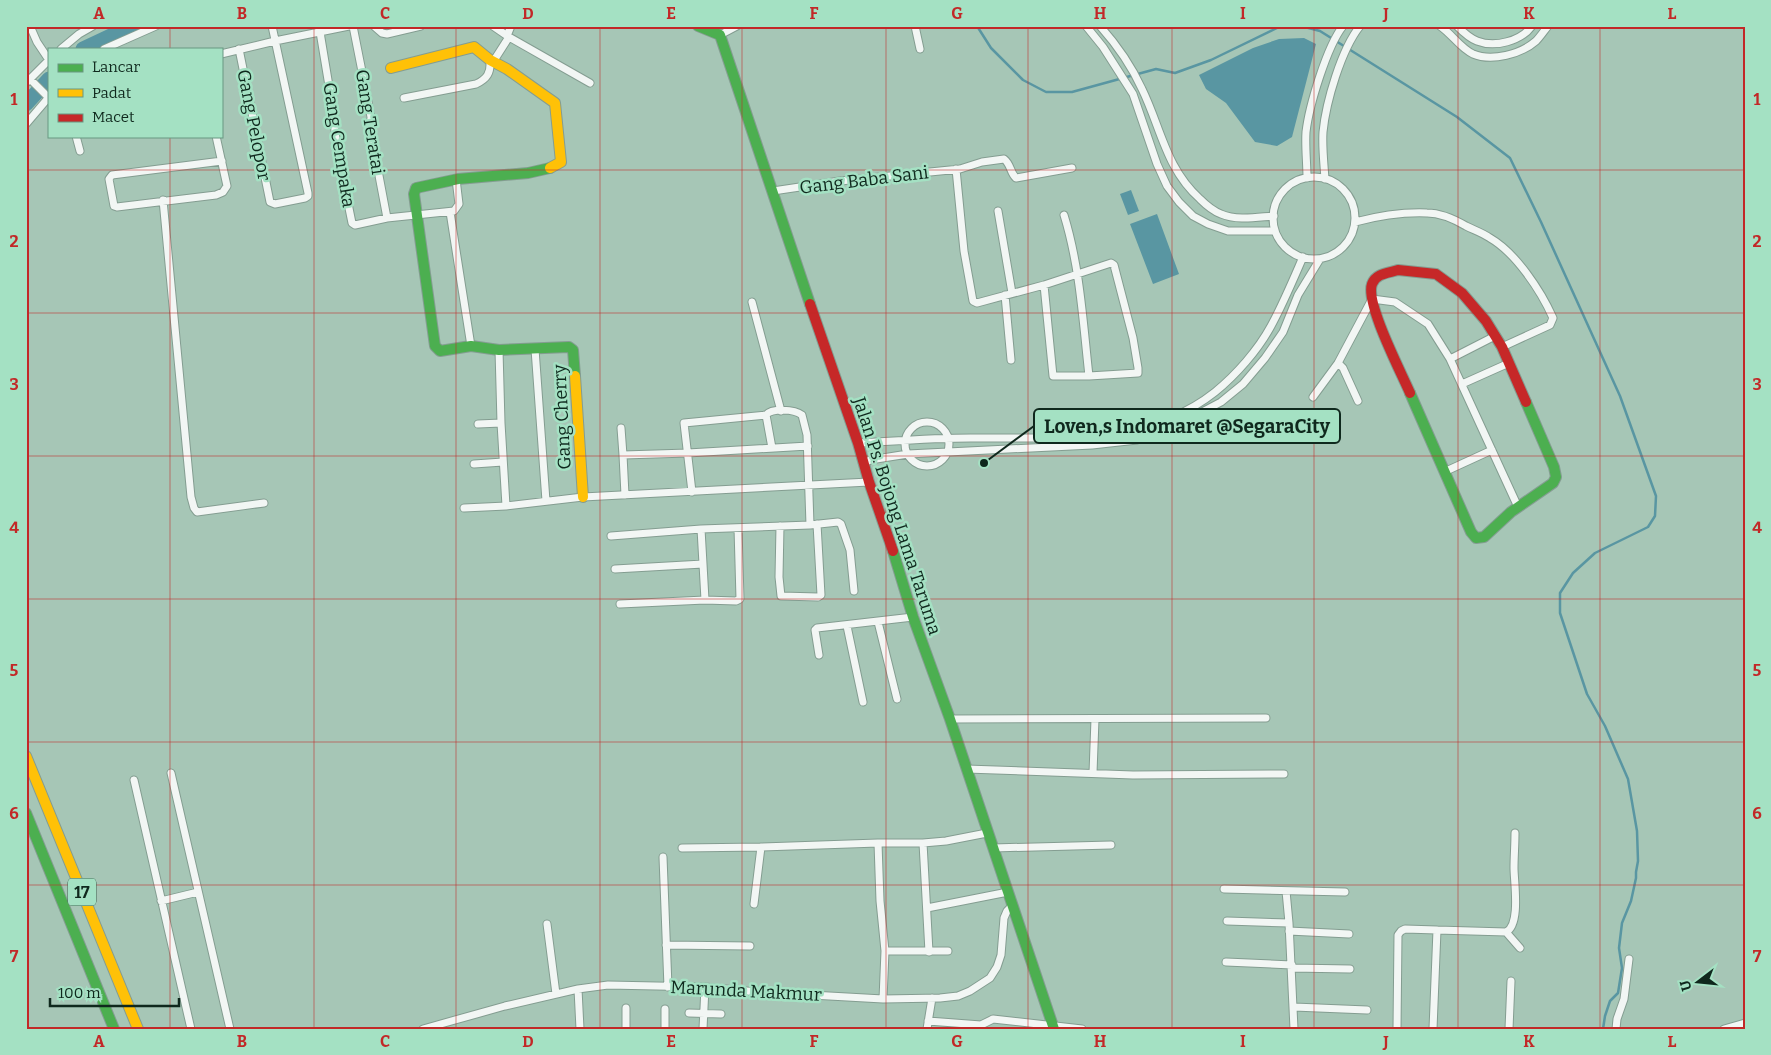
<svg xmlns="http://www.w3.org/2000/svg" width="1771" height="1055" font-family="Bitter,serif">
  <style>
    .water { fill: #5996a2 }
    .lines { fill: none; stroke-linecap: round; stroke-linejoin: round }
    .stream { stroke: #5996a2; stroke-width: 2.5 }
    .river { stroke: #5996a2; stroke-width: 15 }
    .street-casing { stroke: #849d91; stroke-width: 9 }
    .fast-casing { stroke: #849d91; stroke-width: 12 }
    .slow-casing { stroke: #849d91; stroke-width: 12 }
    .jam-casing { stroke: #849d91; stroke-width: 12 }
    .street { stroke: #f2f6f4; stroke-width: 7 }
    .fast { stroke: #4caf50; stroke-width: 10 }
    .slow { stroke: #ffc107; stroke-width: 10 }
    .jam { stroke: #c62828; stroke-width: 10 }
    .grid { fill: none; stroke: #c22827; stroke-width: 1; stroke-opacity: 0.55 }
    .labels { text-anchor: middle; stroke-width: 5; stroke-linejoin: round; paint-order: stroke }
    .shield { fill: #a4e1c3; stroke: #3c604f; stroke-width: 1 }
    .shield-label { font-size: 16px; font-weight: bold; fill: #0f281d }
    .street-label { font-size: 18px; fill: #0f281d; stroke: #a4e1c3 }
    .leader { fill: none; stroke: #0f281d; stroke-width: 2 }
    .callout-dot { fill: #0f281d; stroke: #a4e1c3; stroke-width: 2 }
    .callout { fill: #a4e1c3; stroke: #0f281d; stroke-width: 2 }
    .callout-label { font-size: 19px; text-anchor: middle; font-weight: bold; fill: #0f281d }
    .neatline { fill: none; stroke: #c22827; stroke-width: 2 }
    .grid-label { font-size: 16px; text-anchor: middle; font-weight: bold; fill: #c22827 }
  </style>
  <rect width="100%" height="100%" fill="#a6c6b6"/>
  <!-- water -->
  <path class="water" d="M1304 38 1316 44 1292 137 1277 146 1255 142 1226 103 1206 89 1199 75 1253 48 1279 39Z
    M1131 190 1139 211 1128 215 1120 194Z
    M1157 214 1179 274 1153 284 1130 224Z"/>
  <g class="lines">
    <!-- stream -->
    <path class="stream" d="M977 26 991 48 1023 80 1046 92H1072L1156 69 1175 73 1211 60 1281 26
      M1301 26 1320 31 1457 117 1510 158 1541 222 1620 396 1656 496 1655 516 1648 527 1595 553 1573 573 1560 593V613L1587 694 1605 726 1628 779 1637 831 1638 861 1636 872V878L1631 901 1622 923 1619 948 1622 968 1618 993 1610 1001 1605 1016 1603 1029"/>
    <!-- river -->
    <path class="river" d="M83 49 132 26
      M26 104 49 79"/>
    <defs>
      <path id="street" d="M30 26 37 42 49 60
        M353 26 371 117 370 128 387 218
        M374 26 382 33 387 34 421 26
        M493 26 509 37
        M915 26 920 49
        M1086 26 1103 47 1133 94 1157 164 1167 186 1179 202 1193 216 1208 224 1228 231H1275
        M1100 26C1116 44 1132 67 1142 89 1161 128 1166 169 1200 199 1206 205 1213 211 1221 214 1237 221 1258 217 1274 216
        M1440 26C1452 34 1460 48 1473 54 1492 62 1521 54 1536 41 1540 37 1544 31 1548 26
        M1457 26C1463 32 1469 38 1477 41 1495 48 1521 41 1532 26
        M320 32 334 116 335 132 340 164 352 223 355 225 387 218 454 211 459 204 456 179
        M720 35 737 26
        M507 36 511 26
        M61 49 79 34 93 26
        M104 49 156 26
        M239 49 270 202 275 204 305 198 308 196V193L272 26
        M221 54 275 41 349 26
        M493 62 509 37 590 83
        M30 79 49 98
        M26 83 49 60
        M404 98 476 84C487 79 491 73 490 60
        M26 124 49 97
        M76 136 80 151
        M216 136 227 186 223 192 216 195 117 207 114 206 109 179 112 175 222 161
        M956 169 964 251 973 301 977 303 1044 285 1111 263 1114 265 1133 338 1138 368V373L1089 376H1053L1044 285
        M1273 218a41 41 0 1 1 82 0a41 41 0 1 1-82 0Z
        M1307 178C1307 163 1305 147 1306 132 1309 106 1327 46 1343 26
        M1325 179C1324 164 1322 147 1323 132 1326 102 1341 50 1360 26
        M773 191 840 181 960 169 982 162 1004 159C1011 164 1010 173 1016 178L1072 168
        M163 200 191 497 194 508 197 512 264 503
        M998 211 1012 293
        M450 212 471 346
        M1064 215C1080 267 1083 322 1089 376
        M1355 222C1378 216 1403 212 1427 213 1441 213 1454 219 1466 226 1474 230 1483 233 1490 238 1516 253 1541 291 1553 318L1550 325 1502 347
        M1005 295 1011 360
        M752 302 781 411
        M535 349 546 501
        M499 350 501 423 506 506
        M1450 359 1495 336
        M1338 363 1343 368 1358 401
        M1462 384 1509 363
        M1313 397 1338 363 1372 299 1395 302 1428 324 1450 359 1518 507
        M905 444a22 22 0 1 1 44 0a22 22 0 1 1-44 0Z
        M478 424 501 423
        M621 428 623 455
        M858 443C895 441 933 438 971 438 1053 437 1146 447 1215 392 1236 375 1258 350 1271 326 1283 304 1293 280 1303 257
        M772 448 766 415C772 408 794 409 802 415L807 435 810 525
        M474 464 503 462
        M863 464 870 460 908 454 1092 445 1137 440 1170 429 1221 402 1243 384 1265 358 1283 332 1298 295 1320 259
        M1444 472 1492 450
        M692 492 684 423 766 415
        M625 495 623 455 688 453 808 446
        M464 508 506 506 583 497 869 482
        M780 526 779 577 781 596 818 597 821 595 817 524
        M611 536 701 529 810 525 838 522 841 524 850 550 854 591
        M615 569 703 564 701 529
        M705 600 736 601 740 599 738 528
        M620 604 705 600 703 564
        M878 622 897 699
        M847 626 863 702
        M819 655 815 630 817 628 913 617
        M950 719 1266 718
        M966 769 1133 775 1284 774
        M171 773 230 1029
        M1093 773 1095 719
        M134 780 191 1029
        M878 843 880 901 885 951 883 999
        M923 843 929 952
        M682 848 761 847
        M993 848 1111 845
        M663 857 668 987
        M1224 889 1345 892
        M1286 891 1289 923
        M161 901 198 892
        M754 904 761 847 878 843H923L946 841 987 833
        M927 908 1008 892
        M1227 921 1289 923 1294 1029
        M547 924 556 994
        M1289 931 1349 934
        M1506 932 1520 948
        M666 945 750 946
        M885 951H948
        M1226 962 1292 965
        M1292 968 1350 969
        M578 989 580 1029
        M1294 1007 1367 1010
        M626 1008V1029
        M689 1013 721 1014
        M928 1021 981 1025 993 1019 1082 1029
        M423 1029 505 1006 578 989 608 985 705 987 757 992 883 999 940 998 958 996 970 991 990 978 997 967 1001 955 1004 918 1007 911 1013 905
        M665 1029V1009
        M703 1029 705 987
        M927 1029 932 998
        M1397 1029 1398 935 1401 931 1405 929 1437 930
        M1433 1029 1437 930 1506 932C1521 925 1514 882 1514 868 1514 857 1515 845 1515 833
        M1509 1029 1511 981
        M1616 1029 1617 1019 1624 999 1629 959
        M1724 1029 1745 1023"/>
      <path id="fast" d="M698 26 720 35 810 304
        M550 168 528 173 458 179 416 188 414 194 435 346 440 351 471 346 499 350 569 347 573 350 575 376
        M1410 393 1471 532 1476 538 1484 537 1511 512 1553 483 1556 477 1554 467 1526 402
        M893 551 913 617 950 719 1054 1029
        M26 813 114 1029"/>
      <path id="slow" d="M391 68 474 47 490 60 507 69 555 103 561 162 550 168
        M575 376 583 497
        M26 756 138 1029"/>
      <path id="jam" d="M1398 270 1436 274 1462 293 1486 321 1502 347 1526 402
        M1398 270C1389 273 1376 273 1372 284 1365 303 1401 372 1410 393
        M810 304 858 443 869 482 893 551"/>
    </defs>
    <!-- street casing -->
    <use href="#street" class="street-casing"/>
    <!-- fast casing -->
    <use href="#fast" class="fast-casing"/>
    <!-- slow casing -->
    <use href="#slow" class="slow-casing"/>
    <!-- jam casing -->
    <use href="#jam" class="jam-casing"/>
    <!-- street -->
    <use href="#street" class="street"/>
    <!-- fast -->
    <use href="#fast" class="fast"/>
    <!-- slow -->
    <use href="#slow" class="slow"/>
    <!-- jam -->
    <use href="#jam" class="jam"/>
  </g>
  <!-- grid -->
  <path class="grid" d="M170 26V49M314 26V1029M456 26V1029M600 26V1029M742 26V1029M886 26V1029M1028 26V1029M1172 26V1029M1314 26V1029M1458 26V1029M1600 26V1029M170 136V1029M26 170H1745M26 313H1745M26 456H1745M26 599H1745M26 742H1745M26 885H1745"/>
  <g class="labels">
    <!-- shield labels -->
    <rect class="shield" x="68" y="878.5" width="28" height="27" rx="4"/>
    <g class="shield-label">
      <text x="82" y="898">17</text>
    </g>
    <!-- street labels -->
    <g class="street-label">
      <text transform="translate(370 122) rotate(81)" y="6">Gang Teratai</text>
      <text transform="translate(254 125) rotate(79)" y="6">Gang Pelopor</text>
      <text transform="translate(339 145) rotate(81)" y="6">Gang Cempaka</text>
      <text transform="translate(864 180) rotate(-7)" y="6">Gang Baba Sani</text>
      <text transform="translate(562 417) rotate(-93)" y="6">Gang Cherry</text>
      <text transform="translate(897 516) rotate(72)" y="6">Jalan Ps. Bojong Lama Taruma</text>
      <text transform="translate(746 991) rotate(3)" y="6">Marunda Makmur</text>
    </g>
  </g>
  <!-- callouts -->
  <path class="leader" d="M984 463L1034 426"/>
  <circle class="callout-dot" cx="984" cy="463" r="5"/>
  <rect class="callout" x="1034" y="409" width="306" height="34" rx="5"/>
  <g class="callout-label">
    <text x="1187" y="433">Loven,s Indomaret @SegaraCity</text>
  </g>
  <!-- border -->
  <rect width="1771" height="1055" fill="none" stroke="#a4e1c3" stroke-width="55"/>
  <!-- legend -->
  <rect x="48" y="48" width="175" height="90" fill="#a4e1c3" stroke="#689781"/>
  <rect x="58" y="64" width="25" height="8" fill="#4caf50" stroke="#689781"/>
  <text x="92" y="72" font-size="15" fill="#0f281d">Lancar</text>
  <rect x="58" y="89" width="25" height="8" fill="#ffc107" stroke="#689781"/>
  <text x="92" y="98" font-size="15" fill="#0f281d">Padat</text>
  <rect x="58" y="114" width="25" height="8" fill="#c62828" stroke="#689781"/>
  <text x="92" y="122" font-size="15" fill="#0f281d">Macet</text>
  <!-- north arrow -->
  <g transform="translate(1698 982) rotate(254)" stroke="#a4e1c3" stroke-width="4" paint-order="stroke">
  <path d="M0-4L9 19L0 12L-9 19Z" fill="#0f281d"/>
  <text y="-8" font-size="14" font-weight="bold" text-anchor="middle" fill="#0f281d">U</text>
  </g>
  <!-- scale -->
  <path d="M50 998v8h129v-8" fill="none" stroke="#0f281d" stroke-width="2.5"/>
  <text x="58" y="998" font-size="15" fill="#0f281d" stroke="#a4e1c3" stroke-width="4" paint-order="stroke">100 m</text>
  <rect x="28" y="28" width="1716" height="1000" class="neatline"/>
  <g class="grid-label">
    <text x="99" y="19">A</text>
    <text x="242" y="19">B</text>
    <text x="385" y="19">C</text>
    <text x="528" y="19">D</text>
    <text x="671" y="19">E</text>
    <text x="814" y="19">F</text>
    <text x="957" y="19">G</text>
    <text x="1100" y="19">H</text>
    <text x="1243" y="19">I</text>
    <text x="1386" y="19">J</text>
    <text x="1529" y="19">K</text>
    <text x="1672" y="19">L</text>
    <text x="14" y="105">1</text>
    <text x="1757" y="105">1</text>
    <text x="14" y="247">2</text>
    <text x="1757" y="247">2</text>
    <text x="14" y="390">3</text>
    <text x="1757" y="390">3</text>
    <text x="14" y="533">4</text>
    <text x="1757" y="533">4</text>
    <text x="14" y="676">5</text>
    <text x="1757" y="676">5</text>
    <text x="14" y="819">6</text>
    <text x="1757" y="819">6</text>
    <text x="14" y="962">7</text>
    <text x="1757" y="962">7</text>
    <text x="99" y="1047">A</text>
    <text x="242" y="1047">B</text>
    <text x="385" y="1047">C</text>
    <text x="528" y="1047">D</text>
    <text x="671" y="1047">E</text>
    <text x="814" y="1047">F</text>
    <text x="957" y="1047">G</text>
    <text x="1100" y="1047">H</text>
    <text x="1243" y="1047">I</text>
    <text x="1386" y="1047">J</text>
    <text x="1529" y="1047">K</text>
    <text x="1672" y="1047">L</text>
  </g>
</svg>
